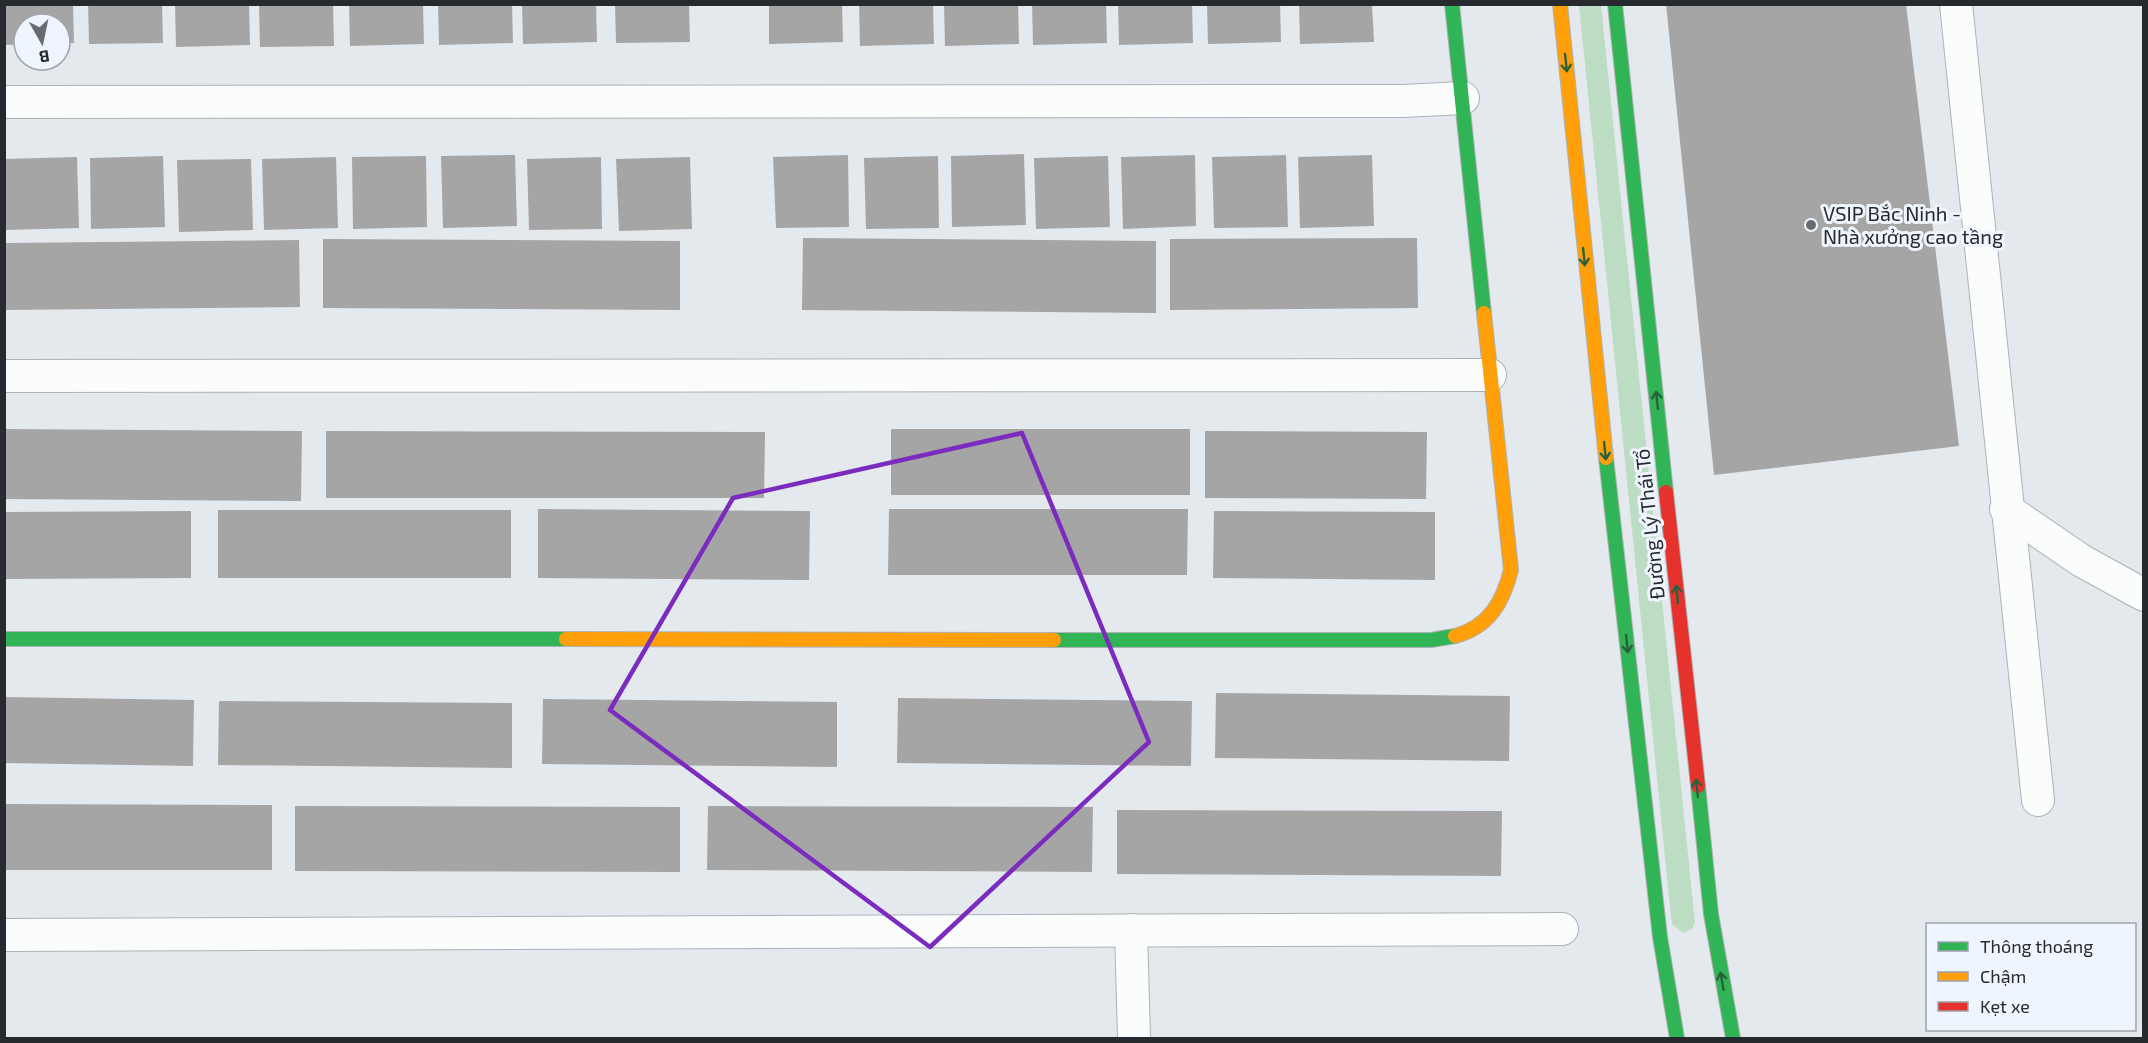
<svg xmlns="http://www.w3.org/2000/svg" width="2148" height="1043" font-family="'Exo 2',sans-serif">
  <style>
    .green { fill: #bcddc4 }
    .building { fill: #a5a5a6 }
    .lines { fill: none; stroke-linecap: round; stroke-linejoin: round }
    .street-casing { stroke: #aeb2b6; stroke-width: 34 }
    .fast-casing { stroke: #aeb2b6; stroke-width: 16 }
    .slow-casing { stroke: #aeb2b6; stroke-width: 16 }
    .jam-casing { stroke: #aeb2b6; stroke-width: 16 }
    .street { stroke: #fbfcfc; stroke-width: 32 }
    .fast { stroke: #30b455; stroke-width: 14 }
    .slow { stroke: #ff9f0a; stroke-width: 14 }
    .jam { stroke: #e5322d; stroke-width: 14 }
    .oneway { stroke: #2a613d }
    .marked { fill: none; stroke: #7b2cbf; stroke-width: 4.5; stroke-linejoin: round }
    .poi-dot { fill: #686c71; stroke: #eff5fe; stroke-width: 2 }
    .labels { text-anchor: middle; stroke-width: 6; stroke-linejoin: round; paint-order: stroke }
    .poi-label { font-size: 20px; fill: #26292d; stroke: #eff5fe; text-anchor: start }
    .street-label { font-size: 20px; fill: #26292d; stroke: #eff5fe }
  </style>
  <rect width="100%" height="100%" fill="#e4e9ee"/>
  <polygon class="green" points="1579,5 1601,5 1695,923 1692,929 1683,933 1672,924 1671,917"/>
  <g class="building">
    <polygon points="4,4 73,4 74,43 60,43 60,24 24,24 24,44 4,45"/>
    <polygon points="88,4 162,4 163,43 89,44"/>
    <polygon points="175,4 249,4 250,45 176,47"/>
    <polygon points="259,4 333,4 334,46 260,47"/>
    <polygon points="349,4 423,4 424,44 350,46"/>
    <polygon points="438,4 512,4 513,43 439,45"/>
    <polygon points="522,4 596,4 597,42 523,44"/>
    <polygon points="615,4 689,4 690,42 616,43"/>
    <polygon points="769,4 842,4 843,42 769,44"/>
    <polygon points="859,4 933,4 934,44 860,46"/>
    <polygon points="944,4 1018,4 1019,44 945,46"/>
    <polygon points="1032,4 1106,4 1107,43 1033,45"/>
    <polygon points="1118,4 1192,4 1193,43 1119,45"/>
    <polygon points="1207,4 1280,4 1281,42 1208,44"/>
    <polygon points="1299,4 1372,4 1374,42 1300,44"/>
    <polygon points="1666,4 1906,4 1959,446 1714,475"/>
    <polygon points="1024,154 1026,225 952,227 951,156"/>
    <polygon points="515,155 517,226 443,228 441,156"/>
    <polygon points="848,155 849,227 776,228 773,157"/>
    <polygon points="1195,155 1196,226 1123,229 1121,157"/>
    <polygon points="1286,155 1288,227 1214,228 1212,157"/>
    <polygon points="1372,155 1374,226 1300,228 1298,157"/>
    <polygon points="163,156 165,227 91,229 90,158"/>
    <polygon points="426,156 427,227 353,229 352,157"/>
    <polygon points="938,156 939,228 866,229 864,158"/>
    <polygon points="1108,156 1110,227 1036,229 1034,158"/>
    <polygon points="77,157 79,228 5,230 4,159"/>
    <polygon points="336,157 338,228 264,230 262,159"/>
    <polygon points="601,157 602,229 529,230 527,159"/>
    <polygon points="690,157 692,229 619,231 616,159"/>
    <polygon points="251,159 253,230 179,232 177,160"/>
    <polygon points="803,238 1156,241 1156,313 802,310"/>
    <polygon points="1417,238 1418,308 1170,310 1170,239"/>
    <polygon points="323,239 680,241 680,310 323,308"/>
    <polygon points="299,240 300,307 4,310 4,243"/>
    <polygon points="4,429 302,431 301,501 4,499"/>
    <rect x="891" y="429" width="299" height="66"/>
    <polygon points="326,431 765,432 764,498 326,498"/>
    <polygon points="1205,431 1427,432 1426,499 1205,498"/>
    <polygon points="538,509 810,511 809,580 538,578"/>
    <polygon points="889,509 1188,509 1187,575 888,575"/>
    <rect x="218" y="510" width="293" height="68"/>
    <polygon points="191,511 191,578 4,579 4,512"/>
    <polygon points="1214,511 1435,512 1435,580 1213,578"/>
    <polygon points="1216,693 1510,696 1509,761 1215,758"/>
    <polygon points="4,697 194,700 193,766 4,763"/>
    <polygon points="898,698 1192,701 1191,766 897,763"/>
    <polygon points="543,699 837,702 837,767 542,764"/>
    <polygon points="219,701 512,703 512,768 218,765"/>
    <polygon points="4,804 272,805 272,870 4,870"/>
    <polygon points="295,806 680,807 680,872 295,871"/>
    <polygon points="708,806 1093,807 1092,872 707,870"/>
    <polygon points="1117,810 1502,811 1501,876 1117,874"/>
  </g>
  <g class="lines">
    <defs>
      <g id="street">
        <polyline points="1956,4 2038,800"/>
        <polyline points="4,102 1403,101 1463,98"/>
        <polyline points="4,376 1490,375"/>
        <polyline points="2006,509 2082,561 2144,595"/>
        <polyline points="1131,930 1134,1038"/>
        <polyline points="4,935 1562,929"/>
      </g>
      <g id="fast">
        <polyline points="1452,4 1484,313"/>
        <polyline points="1615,4 1666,492"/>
        <polyline points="1606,458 1660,937 1677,1038"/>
        <polyline points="4,639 566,639"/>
        <polyline points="1054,640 1431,640 1455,636"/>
        <polyline points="1698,786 1711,914 1733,1038"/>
      </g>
      <g id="slow">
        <polyline points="1560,4 1606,458"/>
        <path d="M1455,636C1489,627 1503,602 1511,570L1484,313"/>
        <polyline points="566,639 1054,640"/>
      </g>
      <polyline id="jam" points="1666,492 1698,786"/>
    </defs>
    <use href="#street" class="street-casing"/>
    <use href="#fast" class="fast-casing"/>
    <use href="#slow" class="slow-casing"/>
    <use href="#jam" class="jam-casing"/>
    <use href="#street" class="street"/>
    <use href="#fast" class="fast"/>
    <use href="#slow" class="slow"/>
    <use href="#jam" class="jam"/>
  </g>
  <defs><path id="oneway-shaft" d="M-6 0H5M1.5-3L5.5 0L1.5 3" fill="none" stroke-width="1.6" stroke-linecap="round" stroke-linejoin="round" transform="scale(1.5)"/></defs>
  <g class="oneway">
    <use href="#oneway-shaft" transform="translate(1566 63) rotate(84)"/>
    <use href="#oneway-shaft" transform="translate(1584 257) rotate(84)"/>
    <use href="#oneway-shaft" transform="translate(1657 400) rotate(-96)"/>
    <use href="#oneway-shaft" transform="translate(1605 451) rotate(84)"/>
    <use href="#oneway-shaft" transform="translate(1677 594) rotate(-96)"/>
    <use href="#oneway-shaft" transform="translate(1627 644) rotate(84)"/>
    <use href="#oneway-shaft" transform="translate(1697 788) rotate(-96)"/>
    <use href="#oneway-shaft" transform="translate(1722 981) rotate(-100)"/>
  </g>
  <path class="marked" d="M1022,433L1149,742L930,947L610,710L733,498Z"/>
  <circle class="poi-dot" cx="1811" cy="225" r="6"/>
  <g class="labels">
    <g class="poi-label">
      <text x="1823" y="221">VSIP Bắc Ninh -<tspan x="1823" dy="23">Nhà xưởng cao tầng</tspan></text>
    </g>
    <g class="street-label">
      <text transform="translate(1650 524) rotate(-96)" y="7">Đường Lý Thái Tổ</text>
    </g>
  </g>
  <rect width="2148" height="1043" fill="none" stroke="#26292d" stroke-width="12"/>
  <rect x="1926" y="923" width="210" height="108" fill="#eff5fe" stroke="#9fa3aa" stroke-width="1.5"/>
  <rect x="1938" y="942" width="30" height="9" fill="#30b455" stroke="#9fa3aa" stroke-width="1.5"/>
  <text x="1980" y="953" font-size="18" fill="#26292d">Thông thoáng</text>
  <rect x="1938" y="972" width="30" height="9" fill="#ff9f0a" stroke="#9fa3aa" stroke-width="1.5"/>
  <text x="1980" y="983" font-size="18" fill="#26292d">Chậm</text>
  <rect x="1938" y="1002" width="30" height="9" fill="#e5322d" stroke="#9fa3aa" stroke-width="1.5"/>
  <text x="1980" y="1013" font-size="18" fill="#26292d">Kẹt xe</text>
  <g transform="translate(42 42) rotate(171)"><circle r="28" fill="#eff5fe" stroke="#9fa3aa" stroke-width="1.5"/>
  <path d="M0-4.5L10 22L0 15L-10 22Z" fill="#686c71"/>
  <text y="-9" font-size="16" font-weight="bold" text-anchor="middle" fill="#26292d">B</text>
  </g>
</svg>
